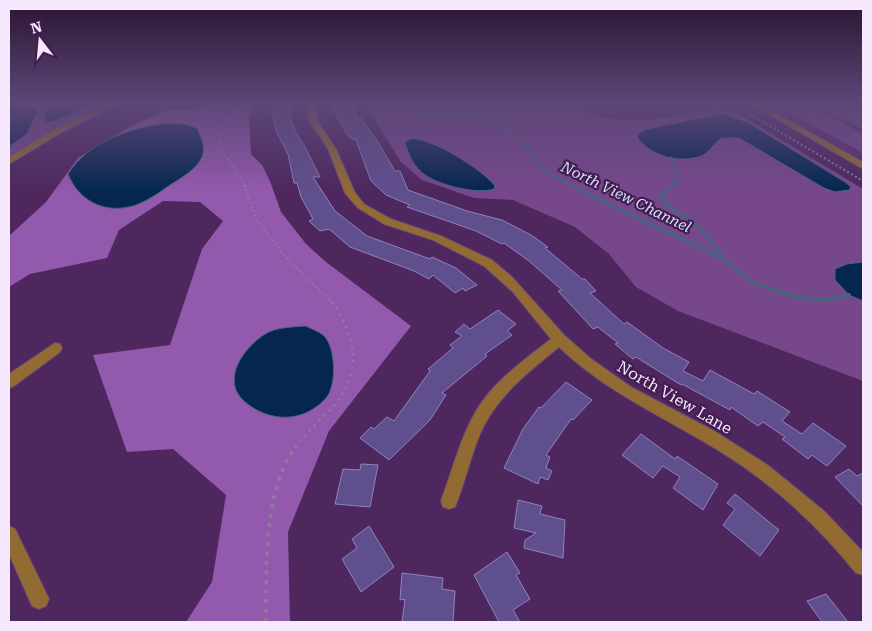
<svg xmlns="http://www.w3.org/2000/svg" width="872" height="631" font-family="'Roboto Serif',serif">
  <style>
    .built { fill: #5a2f6c }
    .green { fill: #77478c }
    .forest { fill: #9359ac }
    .water { fill: #05274f; stroke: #4e6183 }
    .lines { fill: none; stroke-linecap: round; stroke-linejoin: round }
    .stream-far1 { stroke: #4e6183; stroke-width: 3 }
    .stream { stroke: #4e6183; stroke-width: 4 }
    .building { fill: #604f8d; stroke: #9181c3 }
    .minor-casing { stroke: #684677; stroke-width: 2 }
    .path-far2 { stroke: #93779f; stroke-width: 2; stroke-dasharray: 2 2.5; stroke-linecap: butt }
    .path-far1 { stroke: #93779f; stroke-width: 2.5; stroke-dasharray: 2.5 4.5; stroke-linecap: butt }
    .path { stroke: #93779f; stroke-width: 4; stroke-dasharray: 4 5.5; stroke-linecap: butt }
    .minor { fill: #926b32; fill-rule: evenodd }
    .labels { text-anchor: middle; stroke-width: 4.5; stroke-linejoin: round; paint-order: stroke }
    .far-water-label { font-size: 15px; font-style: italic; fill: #d2e3f7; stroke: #431d52 }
    .street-label { font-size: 16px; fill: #f7e9fd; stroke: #431d52 }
  </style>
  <rect width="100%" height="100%" fill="#4d275d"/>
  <polygon class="built" points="761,103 863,103 863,161"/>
  <g class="green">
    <polygon points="9,103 30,104 115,103 22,151 9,161"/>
    <path d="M366,103H580L584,111C613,124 651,121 682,115C704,111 721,106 742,116L863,189V381L678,311L636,287L609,254L575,227L513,200L474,198L422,180L401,162L370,112Z"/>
    <polygon points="772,103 805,103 863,134 863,153"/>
    <polygon points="813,103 863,103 863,129"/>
  </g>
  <polygon class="forest" points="203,103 255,103 249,116 251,154 262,165 270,181 281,212 306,244 326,262 411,326 329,431 288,532 290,622 186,622 212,582 226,495 173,449 127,452 93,355 170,345 202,249 223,221 200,202 163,201 119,230 107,258 30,274 9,287 9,236 46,202 78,158 128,128 165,110 191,110"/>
  <g class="water">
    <polygon points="9,103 33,107 38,111 27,134 9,147"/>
    <polygon points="63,103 97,103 52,122 45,122 45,114 53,106"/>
    <path d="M725,114L749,123L845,182L851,187L849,190L835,192L824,188L739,138H722C714,142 710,153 701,156C679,164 650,156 637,137L640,132L647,129L713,115Z"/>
    <path d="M167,123L184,124L197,128C201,137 206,146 202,157C197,169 181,178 170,185C160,192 146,202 133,206C104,214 79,201 68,174C89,141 130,128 167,123Z"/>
    <path d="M410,139C428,135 485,171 495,186L494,189C478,195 439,185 425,175C415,168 408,155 405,142Z"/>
    <polygon points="863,262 863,301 849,295 835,280 835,269 847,264"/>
    <path d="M306,326C311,329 318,331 323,335C336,346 337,386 326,398C304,423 270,423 245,402C220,381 243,348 265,334C276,327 293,327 306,326Z"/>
  </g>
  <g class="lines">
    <g class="stream-far1">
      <polyline points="402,103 404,106 413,108 424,116 461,113 504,128 521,141 545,171 582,191"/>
      <polyline points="36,108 51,103"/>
      <polyline points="666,191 675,184 677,172 671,158"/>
    </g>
    <g class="stream">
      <polyline points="579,190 724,259 751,281 773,290 799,298 826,300 849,295"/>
      <path d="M668,190L660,196C668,210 683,213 694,223C705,232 714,245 722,257"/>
    </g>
  </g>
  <g class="building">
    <polygon points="330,103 354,103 356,118 361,118 376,139 392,166 395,171 400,171 408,190 467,211 502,220 531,235 548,247 545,248 582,279 585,279 596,291 590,293 624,324 627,322 663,348 689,362 683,371 703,381 710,370 754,394 757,391 790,412 782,421 802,434 813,423 846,446 827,466 812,455 808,459 782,439 785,437 763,422 758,426 731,407 730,410 682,384 681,385 636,357 633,359 615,344 618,343 598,327 593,329 558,291 562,290 529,261 504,243 502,244 476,231 407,207 410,205 386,195 371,181 356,140 350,138 345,131"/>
    <polygon points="290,105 289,113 296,133 304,145 320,177 313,177 335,211 367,236 430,259 432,257 456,268 477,285 465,291 463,288 455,293 433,275 429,279 414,271 350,247 329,229 320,231 309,221 313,219 301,197 297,183 294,183 288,154 277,133 272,114 273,106"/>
    <polygon points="498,310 516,324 507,331 512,335 485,354 487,356 442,393 446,395 430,420 389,460 360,438 371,427 374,429 387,417 394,421 430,371 428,369 453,348 450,345 462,336 455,332 464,324 470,329"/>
    <polygon points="566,382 592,400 573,420 571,419 546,455 550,457 546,468 552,471 548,480 540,477 538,484 504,468 523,429 539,407 541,408"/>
    <polygon points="641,434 675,459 677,456 718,484 703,510 673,488 680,477 663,466 653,478 622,455"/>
    <polygon points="361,464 378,465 370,507 335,504 343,469 360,470"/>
    <polygon points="849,469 857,476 863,473 863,506 835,477"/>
    <polygon points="735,494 779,530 760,556 723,525 735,509 727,503"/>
    <polygon points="518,500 542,506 540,514 565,520 563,558 524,548 525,540 536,533 514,528"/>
    <polygon points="369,526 394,567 361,592 342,559 357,548 352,539"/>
    <polygon points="507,552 520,573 516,575 530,599 513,610 520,622 499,622 474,575"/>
    <polygon points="402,573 443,578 442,589 455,591 453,622 402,622 405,599 400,600"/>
    <polygon points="826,594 848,622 822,622 807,601"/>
  </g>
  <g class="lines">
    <defs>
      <g id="minor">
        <polygon points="109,103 119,103 64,131 9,164 9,157 58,127"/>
        <path d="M306,103H314L318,122L336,149L355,193L364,204L391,219L441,236L492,260L512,277L564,335L590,358L631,387L716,432L769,466L824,511L863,552V575L856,573C818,526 773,484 721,452C666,418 607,393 559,347C528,372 496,397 480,434C470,458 465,483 455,507L449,509L443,507L441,501C452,471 460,439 476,411C494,381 524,360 551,339L513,292L484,266L433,240L384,224L358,208L345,193L328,149L310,122Z"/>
        <polygon points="749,103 758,103 863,162 863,169"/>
        <polygon points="55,343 60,344 62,348 60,352 14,386 9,388 9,374"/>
        <polygon points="9,526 15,529 49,599 46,606 39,609 32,606 9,554"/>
      </g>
    </defs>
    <use href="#minor" class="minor-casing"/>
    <g class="path-far2">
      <polyline points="245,103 223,123 220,148 243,181 257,221 289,261 333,303"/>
      <polyline points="731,103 863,181"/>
    </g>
    <path class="path-far1" d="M295,447C305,433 318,423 330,410C363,374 358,340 332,302"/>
    <path class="path" d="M266,622C267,568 262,492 296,446"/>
    <use href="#minor" class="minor"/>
  </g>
  <linearGradient id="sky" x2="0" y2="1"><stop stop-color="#2a1533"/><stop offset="0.54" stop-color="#5c4778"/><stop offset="1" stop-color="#5c4778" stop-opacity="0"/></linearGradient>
  <rect width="872" height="191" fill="url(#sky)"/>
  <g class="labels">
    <g class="far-water-label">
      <text transform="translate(626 197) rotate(26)" y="5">North View Channel</text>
    </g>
    <g class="street-label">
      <text transform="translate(675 397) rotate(30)" y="6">North View Lane</text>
    </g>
  </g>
  <rect width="872" height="631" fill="none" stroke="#f7e9fd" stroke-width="20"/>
  <g transform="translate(40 40) rotate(344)" stroke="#431d52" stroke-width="4" paint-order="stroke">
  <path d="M0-4L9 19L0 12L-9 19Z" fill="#f7e9fd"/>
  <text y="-8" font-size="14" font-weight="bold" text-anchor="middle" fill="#f7e9fd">N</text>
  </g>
</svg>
